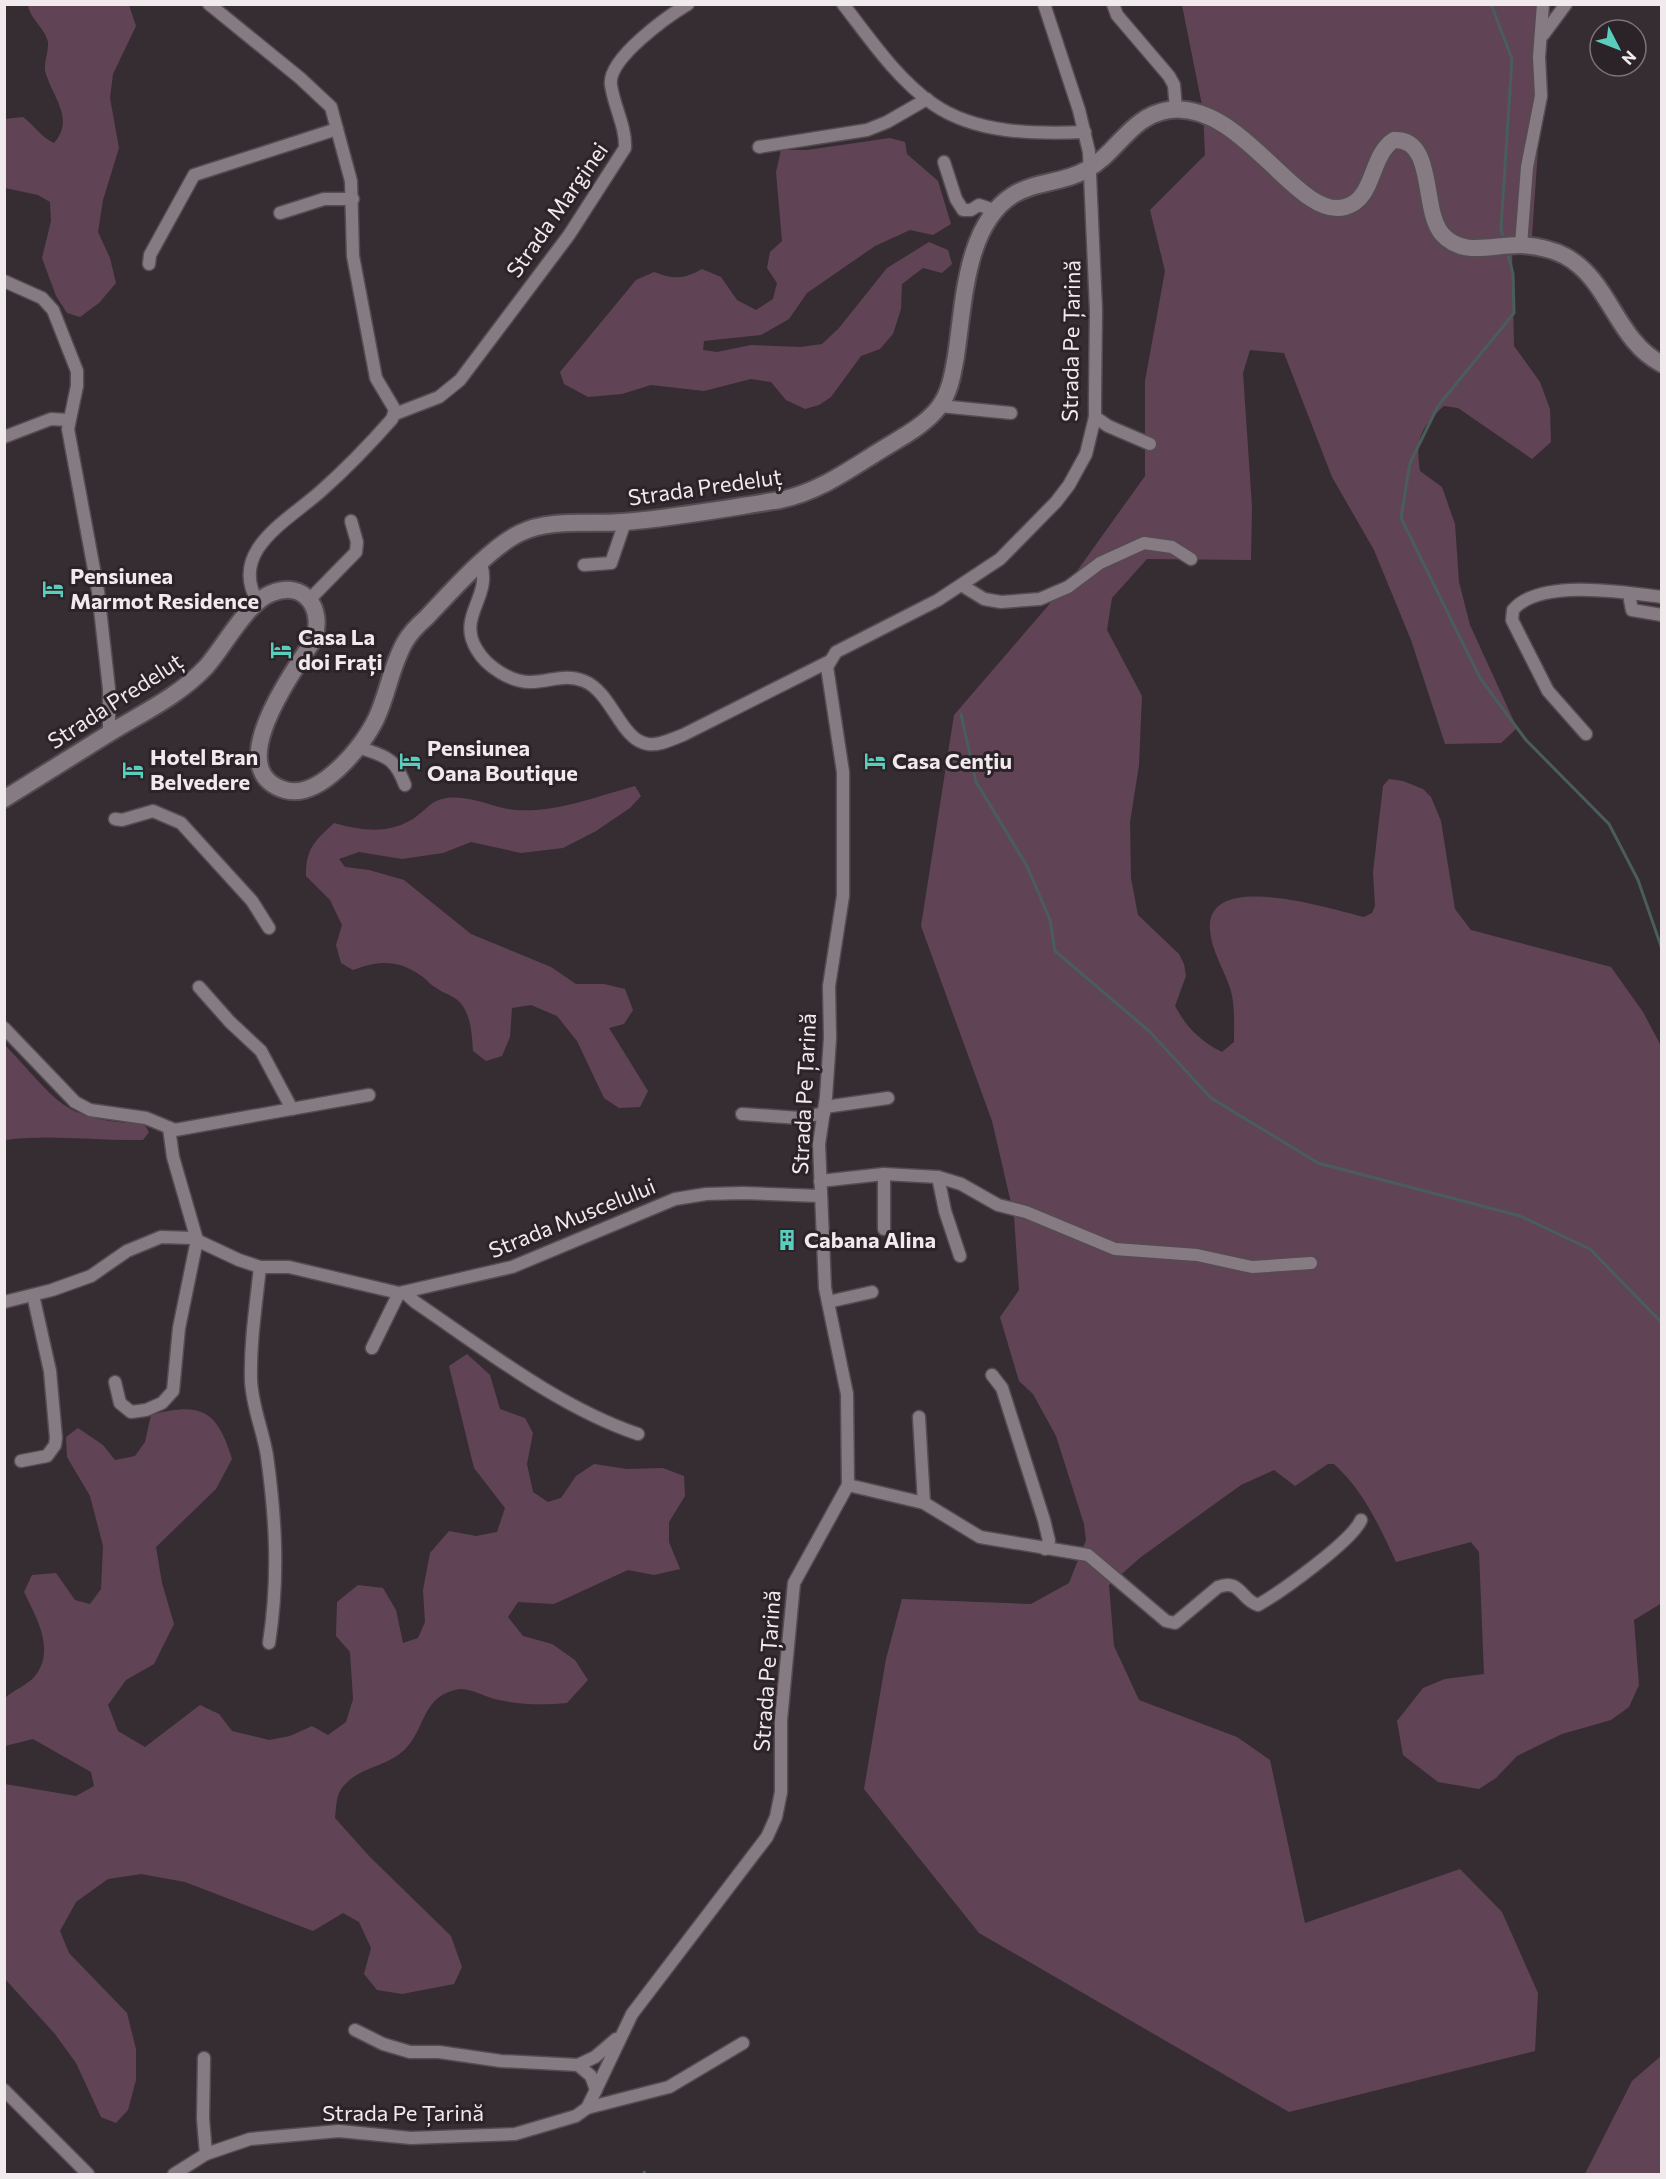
<svg xmlns="http://www.w3.org/2000/svg" width="1666" height="2179" font-family="Commissioner,sans-serif">
  <style>
    .green { fill: #614356 }
    .lines { fill: none; stroke-linecap: round; stroke-linejoin: round }
    .stream { stroke: #495d5a; stroke-width: 3 }
    .street-casing { stroke: #544c51; stroke-width: 15 }
    .secondary-casing { stroke: #544c51; stroke-width: 20 }
    .street { stroke: #867b82; stroke-width: 12 }
    .secondary { stroke: #867b82; stroke-width: 16 }
    .labels { text-anchor: middle; stroke-width: 6; stroke-linejoin: round; paint-order: stroke }
    .street-label { font-size: 22px; fill: #f0eaed; stroke: #2c2329 }
    .poi-label { font-size: 22px; font-weight: bold; fill: #f0eaed; stroke: #2c2329; text-anchor: start }
  </style>
  <rect width="100%" height="100%" fill="#362d33"/>
  <g class="green">
    <path d="M90,5H129L136,26L113,74L110,98L119,148L103,200L98,232L110,258L116,283L99,303L80,317L67,313L56,296L42,258L51,221L50,202L38,195L5,188L4,119L23,117C34,125 42,138 54,143C76,118 51,96 45,70C44,61 49,51 48,42C45,28 30,19 28,5Z"/>
    <path d="M1182,5H1548L1531,250L1512,249L1514,346L1540,382L1550,409L1551,442L1532,459L1458,408L1444,406C1420,428 1415,440 1420,471L1442,487L1455,524L1459,582L1470,625L1517,728L1501,743L1445,744L1411,640L1374,550L1332,477L1284,353L1250,350L1243,373L1252,507L1251,560L1147,559L1112,598L1107,630L1142,696L1139,765L1130,822L1131,878L1138,915L1179,954L1184,964L1186,976L1175,1006C1187,1028 1200,1041 1222,1052L1234,1042C1234,1025 1235,1007 1231,991C1225,971 1211,950 1210,930C1205,868 1334,910 1364,917L1372,913L1375,906L1373,872L1383,786L1389,779L1403,781L1423,789L1431,797L1441,821L1455,909L1471,930L1611,967L1643,1012L1661,1046L1662,1603L1634,1620L1639,1685L1629,1707L1611,1720L1562,1734L1517,1756L1496,1778L1479,1789L1438,1782L1403,1755L1397,1721L1423,1688L1445,1679L1484,1674L1479,1552L1471,1542L1396,1562C1380,1527 1363,1490 1334,1464H1328L1295,1486L1274,1470L1241,1485L1141,1557L1109,1585L1114,1646L1139,1700L1237,1737L1270,1760L1305,1923L1460,1869L1502,1912L1538,1993L1535,2051L1289,2112L979,1933L864,1789L886,1659L902,1599L1031,1604L1069,1583L1086,1540L1084,1524L1056,1436L1033,1394L1019,1381L1000,1317L1019,1290L1014,1216L992,1121L921,926L954,715L1072,578L1145,476V381L1165,271L1150,210L1205,155L1203,110Z"/>
    <path d="M890,138L905,142L907,154L938,181L951,224L933,235L910,230L875,246L807,293L789,319L761,335L704,341L703,350L717,352L751,345L800,347L822,344L839,328L887,268L929,242L948,250L952,264L942,273L923,268L902,284L901,309L893,334L880,349L861,356L831,397L819,405L805,409L786,400L771,382L751,379L704,391L651,385L622,394L588,397L564,384L560,372L636,280L654,272C674,280 684,279 702,269L721,277L737,300L756,310L773,299L777,283L767,268L770,252L782,241L776,172L781,150H807Z"/>
    <path d="M635,786L641,796L630,808L596,831L563,848L521,853L471,842L443,853L402,859L359,852L339,859L345,867L369,870L404,880L471,934L551,967L576,984H604L625,989L633,1010L624,1024L609,1028L648,1091L640,1107L619,1108L604,1098L577,1041L557,1016L531,1005L512,1008L510,1037L502,1056L486,1061L473,1051C472,1034 471,1010 456,999C449,994 441,992 435,987C429,984 426,978 420,975C397,959 378,961 353,970L341,963L336,945L342,925L330,900L306,876C306,848 314,842 334,823C362,831 392,835 417,816C429,807 432,800 447,798C472,795 492,808 515,810C556,813 595,797 635,786Z"/>
    <path d="M4,1044C59,1101 59,1120 144,1124L149,1132L143,1140C97,1141 51,1134 5,1140Z"/>
    <path d="M467,1354L490,1375L500,1409L525,1418L533,1433L527,1464L533,1492L548,1502L561,1498L576,1476L594,1464L627,1469L663,1468L684,1476L685,1496L669,1522V1542L680,1569L654,1575L628,1570L554,1604L518,1602L508,1617L523,1636L552,1644L575,1660L588,1680L567,1703C543,1705 523,1705 499,1700C487,1698 471,1688 460,1689C423,1694 425,1728 407,1747C388,1769 356,1765 340,1791C336,1798 336,1810 335,1818L369,1856L451,1936L462,1967L454,1984L402,1994L377,1990L364,1974L371,1948L359,1922L343,1913L313,1931L185,1882L141,1874L108,1879L76,1902L60,1931L69,1953L127,2013L136,2049V2080L128,2110L116,2123L101,2117L76,2063L55,2034L5,1979V1784L76,1796L94,1786L91,1772L33,1739L5,1746V1698C13,1690 28,1685 35,1676C56,1650 36,1617 24,1592L32,1575L56,1573L75,1600L90,1604L101,1589L103,1546L90,1496L67,1457L66,1437L78,1428L103,1445L115,1460L135,1456L145,1442L151,1415C200,1402 217,1409 232,1459L216,1489L156,1547L162,1583L174,1624L154,1664L126,1680L108,1705L118,1731L145,1747L200,1705L219,1714L232,1731L269,1740L290,1736L312,1726L328,1735L346,1722L353,1699L350,1652L336,1636L337,1602L358,1585L383,1588L396,1610L403,1643L418,1638L425,1622L423,1590L430,1553L449,1531L476,1536L497,1532L505,1508L474,1468L449,1366Z"/>
    <polygon points="1661,2056 1661,2174 1585,2174 1632,2081"/>
  </g>
  <g class="lines">
    <g class="stream">
      <polyline points="1491,4 1512,59 1501,228 1504,241"/>
      <polyline points="1507,250 1513,274 1514,313 1438,406 1410,463 1401,518 1480,678 1526,740 1609,824 1638,880 1662,949"/>
      <polyline points="961,714 976,782 1027,866 1050,920 1055,951 1149,1031 1211,1098 1318,1163 1520,1216 1590,1249 1662,1323"/>
      <polyline points="644,2172 645,2174"/>
    </g>
    <defs>
      <g id="street">
        <path d="M209,4L300,78L331,107L351,181L353,256L376,378L395,410L392,419C370,444 346,469 321,491C289,520 227,551 258,602"/>
        <path d="M843,4C870,39 897,79 933,104C976,134 1035,134 1085,132"/>
        <polyline points="1113,4 1117,15 1169,76 1174,85 1176,110"/>
        <polyline points="1543,35 1566,4"/>
        <polyline points="759,147 867,130 887,122 927,99"/>
        <polyline points="944,162 956,199 963,210 971,210 979,205 994,210"/>
        <polyline points="280,213 324,199 353,199"/>
        <polyline points="1521,245 1527,167 1541,96 1539,57 1543,4"/>
        <polyline points="149,264 150,255 194,175 337,129"/>
        <polyline points="4,281 42,298 53,310 77,371 77,386 68,429 98,591 109,689 109,733"/>
        <polyline points="940,406 1011,413"/>
        <path d="M395,414L439,397L460,380L569,235L625,148C626,126 614,107 611,85C607,59 668,16 688,4"/>
        <polyline points="1095,417 1108,426 1150,444"/>
        <polyline points="4,437 51,419 68,420"/>
        <path d="M481,564C492,598 456,616 477,650C487,667 511,682 530,682C550,682 565,673 584,681C612,692 621,741 648,744C659,746 672,739 683,735L828,662"/>
        <polyline points="584,565 611,563 625,522"/>
        <polyline points="963,586 984,599 1001,602 1040,599 1068,587 1100,563 1144,543 1172,547 1191,559"/>
        <polyline points="1632,594 1630,600 1632,610 1662,615"/>
        <polyline points="309,600 356,552 357,542 351,521"/>
        <path d="M1586,734L1548,691L1512,620L1513,610C1539,578 1625,592 1662,597"/>
        <path d="M358,747C386,757 394,756 405,785"/>
        <polyline points="115,819 122,820 153,811 181,823 252,901 269,928"/>
        <polyline points="199,987 230,1022 261,1051 292,1109"/>
        <polyline points="4,1028 75,1102 90,1110 146,1118 175,1130 369,1095"/>
        <polyline points="825,1107 888,1098"/>
        <polyline points="742,1114 800,1118 824,1113"/>
        <polyline points="938,1177 945,1211 960,1256"/>
        <polyline points="820,1181 884,1174 938,1177 961,1184 998,1205 1026,1212 1115,1249 1197,1255 1252,1267 1311,1263"/>
        <polyline points="884,1229 884,1174"/>
        <path d="M260,1267C256,1305 250,1342 251,1380C252,1407 263,1430 267,1456C276,1521 279,1578 269,1643"/>
        <path d="M404,1292L415,1302C483,1348 560,1408 638,1434"/>
        <polyline points="4,1302 52,1290 91,1276 127,1251 161,1237 192,1238 239,1260 260,1267 289,1267 399,1293 512,1267 675,1199 706,1194 743,1193 820,1196"/>
        <polyline points="828,1302 872,1292"/>
        <polyline points="372,1348 399,1293"/>
        <polyline points="992,1375 1002,1388 1044,1520 1049,1541 1045,1549"/>
        <polyline points="115,1382 120,1403 131,1412 146,1410 162,1403 173,1391 179,1328 197,1240 173,1157 169,1128"/>
        <polyline points="919,1417 924,1503"/>
        <polyline points="21,1461 47,1456 55,1445 56,1438 50,1371 33,1295"/>
        <path d="M848,1485L924,1503L980,1537L1088,1555L1166,1621L1175,1623L1218,1587C1240,1578 1241,1600 1258,1605C1281,1592 1352,1541 1361,1520"/>
        <polyline points="355,2030 383,2044 410,2052 439,2052 501,2061 578,2065 595,2057 616,2039"/>
        <polyline points="204,2058 203,2119 206,2154"/>
        <polyline points="578,2065 591,2076 596,2090"/>
        <polyline points="4,2090 88,2174"/>
        <polyline points="587,2108 669,2087 743,2043"/>
        <polyline points="174,2174 206,2154 250,2139 339,2131 411,2138 515,2134 576,2116 587,2108 593,2096 632,2014 767,1837 776,1817 781,1792 781,1720 794,1583 848,1485 847,1394 825,1288 819,1144 826,1097 830,1038 829,986 843,896 843,772 827,667 836,652 938,600 1000,559 1056,502 1069,485 1086,454 1095,417 1095,398 1096,310 1089,152 1079,110 1044,4"/>
      </g>
      <path id="secondary" d="M4,799C39,777 74,755 108,734C142,713 179,696 206,667C224,647 247,602 272,593C305,580 324,609 314,639C296,669 219,770 285,790C320,800 363,746 376,719C388,694 391,666 405,642C410,633 418,625 426,618C449,594 490,547 520,533C551,518 589,525 623,522C675,518 728,508 780,500C815,493 843,474 873,455C894,441 923,428 939,407C950,393 953,373 956,356C964,304 965,225 1013,195C1035,181 1064,183 1086,170C1118,153 1130,116 1169,110C1243,100 1297,221 1345,207C1376,198 1369,156 1394,140C1436,138 1421,210 1442,234C1463,258 1494,244 1521,245C1535,246 1552,249 1565,256C1610,280 1616,341 1662,364"/>
    </defs>
    <use href="#street" class="street-casing"/>
    <use href="#secondary" class="secondary-casing"/>
    <use href="#street" class="street"/>
    <use href="#secondary" class="secondary"/>
  </g>
  <defs>
    <symbol id="hotel-bare" viewBox="-9 -9 18 18"><path d="M-6-4.5h1.5V1H6V5H4.5V3h-9V5H-6ZM-4 0a1.8 1.8 0 1 1 3.6 0ZM.5 0V-2.5h3Q6-2.5 6 0Z" fill="#5acebd" stroke="#2c2329" stroke-width="2.5" paint-order="stroke"/></symbol>
    <symbol id="building-bare" viewBox="-9 -9 18 18"><path d="M-4-6H4V6H1V3H-1V6H-4ZM-2.5-4.3h1.7v1.8h-1.7ZM.8-4.3h1.7v1.8H.8ZM-2.5-1h1.7V.8h-1.7ZM.8-1h1.7V.8H.8Z" fill="#5acebd" stroke="#2c2329" stroke-width="2.5" paint-order="stroke"/></symbol>
  </defs>
  <g fill-rule="evenodd">
    <use href="#hotel-bare" x="38" y="574" width="30" height="30"/>
    <use href="#hotel-bare" x="266" y="635" width="30" height="30"/>
    <use href="#hotel-bare" x="395" y="746" width="30" height="30"/>
    <use href="#hotel-bare" x="860" y="746" width="30" height="30"/>
    <use href="#hotel-bare" x="118" y="755" width="30" height="30"/>
    <use href="#building-bare" x="772" y="1225" width="30" height="30"/>
  </g>
  <g class="labels">
    <g class="street-label">
      <text transform="translate(557 210) rotate(-55)" y="8">Strada Marginei</text>
      <text transform="translate(1071 341) rotate(-89)" y="8">Strada Pe Țarină</text>
      <text transform="translate(705 487) rotate(-8)" y="8">Strada Predeluț</text>
      <text transform="translate(115 701) rotate(-33)" y="8">Strada Predeluț</text>
      <text transform="translate(804 1094) rotate(-87)" y="8">Strada Pe Țarină</text>
      <text transform="translate(572 1218) rotate(-22)" y="8">Strada Muscelului</text>
      <text transform="translate(767 1671) rotate(-86)" y="8">Strada Pe Țarină</text>
      <text x="403" y="2121">Strada Pe Țarină</text>
    </g>
    <g class="poi-label">
      <text x="70" y="584">Pensiunea<tspan x="70" dy="25">Marmot Residence</tspan></text>
      <text x="298" y="645">Casa La<tspan x="298" dy="25">doi Frați</tspan></text>
      <text x="427" y="756">Pensiunea<tspan x="427" dy="25">Oana Boutique</tspan></text>
      <text x="150" y="765">Hotel Bran<tspan x="150" dy="25">Belvedere</tspan></text>
      <text x="892" y="769">Casa Cențiu</text>
      <text x="804" y="1248">Cabana Alina</text>
    </g>
  </g>
  <rect width="1666" height="2179" fill="none" stroke="#f0eaed" stroke-width="12"/>
  <g transform="translate(1618 48) rotate(132)"><circle r="28" fill="#2c2329" stroke="#7a7377" stroke-width="1.5"/>
  <path d="M0-4.5L10 22L0 15L-10 22Z" fill="#5acebd"/>
  <text y="-9" font-size="16" font-weight="bold" text-anchor="middle" fill="#f0eaed">N</text>
  </g>
</svg>
